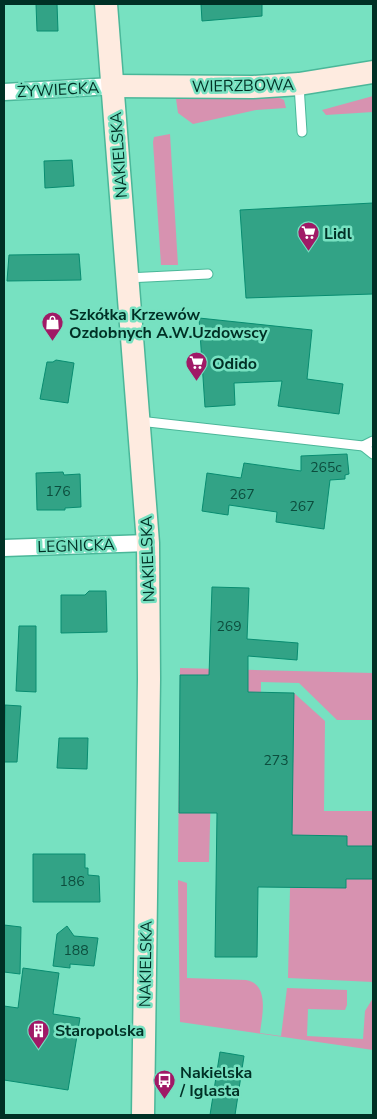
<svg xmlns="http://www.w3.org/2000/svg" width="377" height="1119" font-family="'Nunito Sans',sans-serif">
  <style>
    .green { fill: #d792b0 }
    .building { fill: #32a386; stroke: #088c70 }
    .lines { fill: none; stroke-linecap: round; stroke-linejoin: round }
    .lane-casing { stroke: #4ab799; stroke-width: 11 }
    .street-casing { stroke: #4ab799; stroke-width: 19 }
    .secondary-casing { stroke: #4ab799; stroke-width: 25 }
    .lane { stroke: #fff; stroke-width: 9 }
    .street { stroke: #fff; stroke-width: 16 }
    .secondary { stroke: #feebe0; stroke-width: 22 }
    .labels { text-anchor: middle; stroke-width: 5; stroke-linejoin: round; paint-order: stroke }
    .number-label { font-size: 14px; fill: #0c4d3d }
    .street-label { font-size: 16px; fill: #003025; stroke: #77e1c1 }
    .poi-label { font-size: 16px; font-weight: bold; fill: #003025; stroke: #77e1c1; text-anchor: start }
  </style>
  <rect width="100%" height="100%" fill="#77e1c1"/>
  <g class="green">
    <polygon points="275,96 284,100 286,108 256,110 193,124 178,113 176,99"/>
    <polygon points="373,96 373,112 326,115 322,110"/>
    <polygon points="170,134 178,265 161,265 153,142 154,137"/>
    <polygon points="180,668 373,673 373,720 337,720 299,683 261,682 259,827 219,810 211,788 209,862 178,862"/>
    <polygon points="294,693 325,721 324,811 373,811 373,846 347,846 346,836 292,835"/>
    <polygon points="346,879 373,879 373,982 288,978 290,888 346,888"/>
    <path d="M178,880L187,883V978L246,980C270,984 262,1016 260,1033L281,1036L287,988L347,990V1005L345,1010L308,1009L307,1036L363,1039L365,1011L373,998V1050L180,1022Z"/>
  </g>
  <g class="building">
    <polygon points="36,4 57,4 58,31 37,31"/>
    <polygon points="201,4 262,4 262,16 202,21"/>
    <polygon points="72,160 74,186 45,188 44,161"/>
    <polygon points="373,203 373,294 246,298 240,210"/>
    <polygon points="79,254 81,280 7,281 9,255"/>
    <polygon points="199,318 312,330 307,379 343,384 339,414 278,406 282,381 234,383 235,405 205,407"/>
    <polygon points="56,360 74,363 68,403 40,399 47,362 53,362"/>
    <polygon points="347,454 349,474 345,475 345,479 330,480 324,529 276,522 277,512 229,505 228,515 202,511 207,473 241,478 244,463 301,471 301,456"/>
    <polygon points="63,472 64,475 80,474 81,507 65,508 65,510 37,510 36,473"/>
    <polygon points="212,587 249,588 247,639 298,643 297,660 248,656 248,692 294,693 292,835 347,836 347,846 373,846 373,879 346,879 346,888 258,887 257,957 215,957 217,813 179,813 180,675 209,675"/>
    <polygon points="89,591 106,591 107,632 61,633 61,595 85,595"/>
    <polygon points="19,626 36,626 36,692 16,691"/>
    <polygon points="5,705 21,706 17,762 4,762"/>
    <polygon points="59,738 88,738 87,769 57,768"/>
    <polygon points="33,854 85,854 85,868 88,868 88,875 99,876 100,902 33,902"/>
    <polygon points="4,925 21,927 20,974 4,972"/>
    <polygon points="67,926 74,936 98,938 94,966 70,964 70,968 53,966 57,934"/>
    <polygon points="23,968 59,973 53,1014 80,1018 68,1090 4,1080 4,1006 18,1008"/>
    <polygon points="220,1052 244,1056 235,1115 210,1115"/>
  </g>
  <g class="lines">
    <defs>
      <g id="lane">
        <polyline points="299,85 302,132"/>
        <polyline points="127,278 208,274"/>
        <polyline points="139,421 363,446 373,441"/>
        <polyline points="363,446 373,454"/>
      </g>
      <g id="street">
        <polyline points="4,92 113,86"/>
        <polyline points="4,548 148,543"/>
      </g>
      <g id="secondary">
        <polyline points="106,4 148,543 149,679 143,1115"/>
        <polyline points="113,86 253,87 299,84 373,72"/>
      </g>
    </defs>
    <use href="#lane" class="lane-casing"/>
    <use href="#street" class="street-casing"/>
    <use href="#secondary" class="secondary-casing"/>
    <use href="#lane" class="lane"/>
    <use href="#street" class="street"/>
    <use href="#secondary" class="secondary"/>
  </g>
  <defs>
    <symbol id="supermarket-pin" viewBox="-11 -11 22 30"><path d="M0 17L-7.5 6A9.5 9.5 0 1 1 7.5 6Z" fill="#a01966" stroke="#77e1c1"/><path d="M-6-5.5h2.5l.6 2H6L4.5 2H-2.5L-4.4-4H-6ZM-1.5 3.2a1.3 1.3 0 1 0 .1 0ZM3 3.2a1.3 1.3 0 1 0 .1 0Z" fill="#fff"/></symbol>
    <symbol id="shop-pin" viewBox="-11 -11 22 30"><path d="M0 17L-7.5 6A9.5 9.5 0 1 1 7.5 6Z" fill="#a01966" stroke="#77e1c1"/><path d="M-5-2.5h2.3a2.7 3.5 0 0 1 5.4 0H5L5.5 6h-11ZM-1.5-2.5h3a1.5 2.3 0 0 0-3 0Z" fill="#fff"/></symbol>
    <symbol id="building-pin" viewBox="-11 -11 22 30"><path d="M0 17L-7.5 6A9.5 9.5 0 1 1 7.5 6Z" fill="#a01966" stroke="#77e1c1"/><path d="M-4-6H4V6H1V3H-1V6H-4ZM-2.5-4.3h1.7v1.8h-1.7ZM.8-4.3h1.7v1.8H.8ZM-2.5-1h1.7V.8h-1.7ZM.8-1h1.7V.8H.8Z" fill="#fff"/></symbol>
    <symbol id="bus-pin" viewBox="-11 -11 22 30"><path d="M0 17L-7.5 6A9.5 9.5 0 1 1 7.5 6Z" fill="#a01966" stroke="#77e1c1"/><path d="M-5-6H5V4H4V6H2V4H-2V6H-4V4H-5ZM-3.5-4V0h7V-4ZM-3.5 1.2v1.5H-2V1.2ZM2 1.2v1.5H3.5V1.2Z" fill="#fff"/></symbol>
  </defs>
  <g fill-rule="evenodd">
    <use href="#supermarket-pin" x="296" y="220" width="25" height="34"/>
    <use href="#shop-pin" x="40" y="310" width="25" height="34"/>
    <use href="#supermarket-pin" x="184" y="350" width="25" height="34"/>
    <use href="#building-pin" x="26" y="1018" width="25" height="34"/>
    <use href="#bus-pin" x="152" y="1068" width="25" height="34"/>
  </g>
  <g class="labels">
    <g class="number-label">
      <text x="326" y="472">265c</text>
      <text x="58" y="496">176</text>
      <text x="242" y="499">267</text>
      <text x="302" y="511">267</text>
      <text x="229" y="631">269</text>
      <text x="276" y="765">273</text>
      <text x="72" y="886">186</text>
      <text x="76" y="955">188</text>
    </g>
    <g class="street-label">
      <text transform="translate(243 85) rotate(-1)" y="6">WIERZBOWA</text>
      <text transform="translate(58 89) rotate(-3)" y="6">ŻYWIECKA</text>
      <text transform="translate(118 155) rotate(-94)" y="6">NAKIELSKA</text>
      <text transform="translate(76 545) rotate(-2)" y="6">LEGNICKA</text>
      <text transform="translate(147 559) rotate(-92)" y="6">NAKIELSKA</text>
      <text transform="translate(145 964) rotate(-89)" y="6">NAKIELSKA</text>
    </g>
    <g class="poi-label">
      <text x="324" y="239">Lidl</text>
      <text x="69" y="320">Szkółka Krzewów<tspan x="69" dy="18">Ozdobnych A.W.Uzdowscy</tspan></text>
      <text x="212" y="369">Odido</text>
      <text x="55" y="1036">Staropolska</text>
      <text x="180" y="1078">Nakielska<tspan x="180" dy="18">/ Iglasta</tspan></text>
    </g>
  </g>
  <rect width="377" height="1119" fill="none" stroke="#003025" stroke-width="10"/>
</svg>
